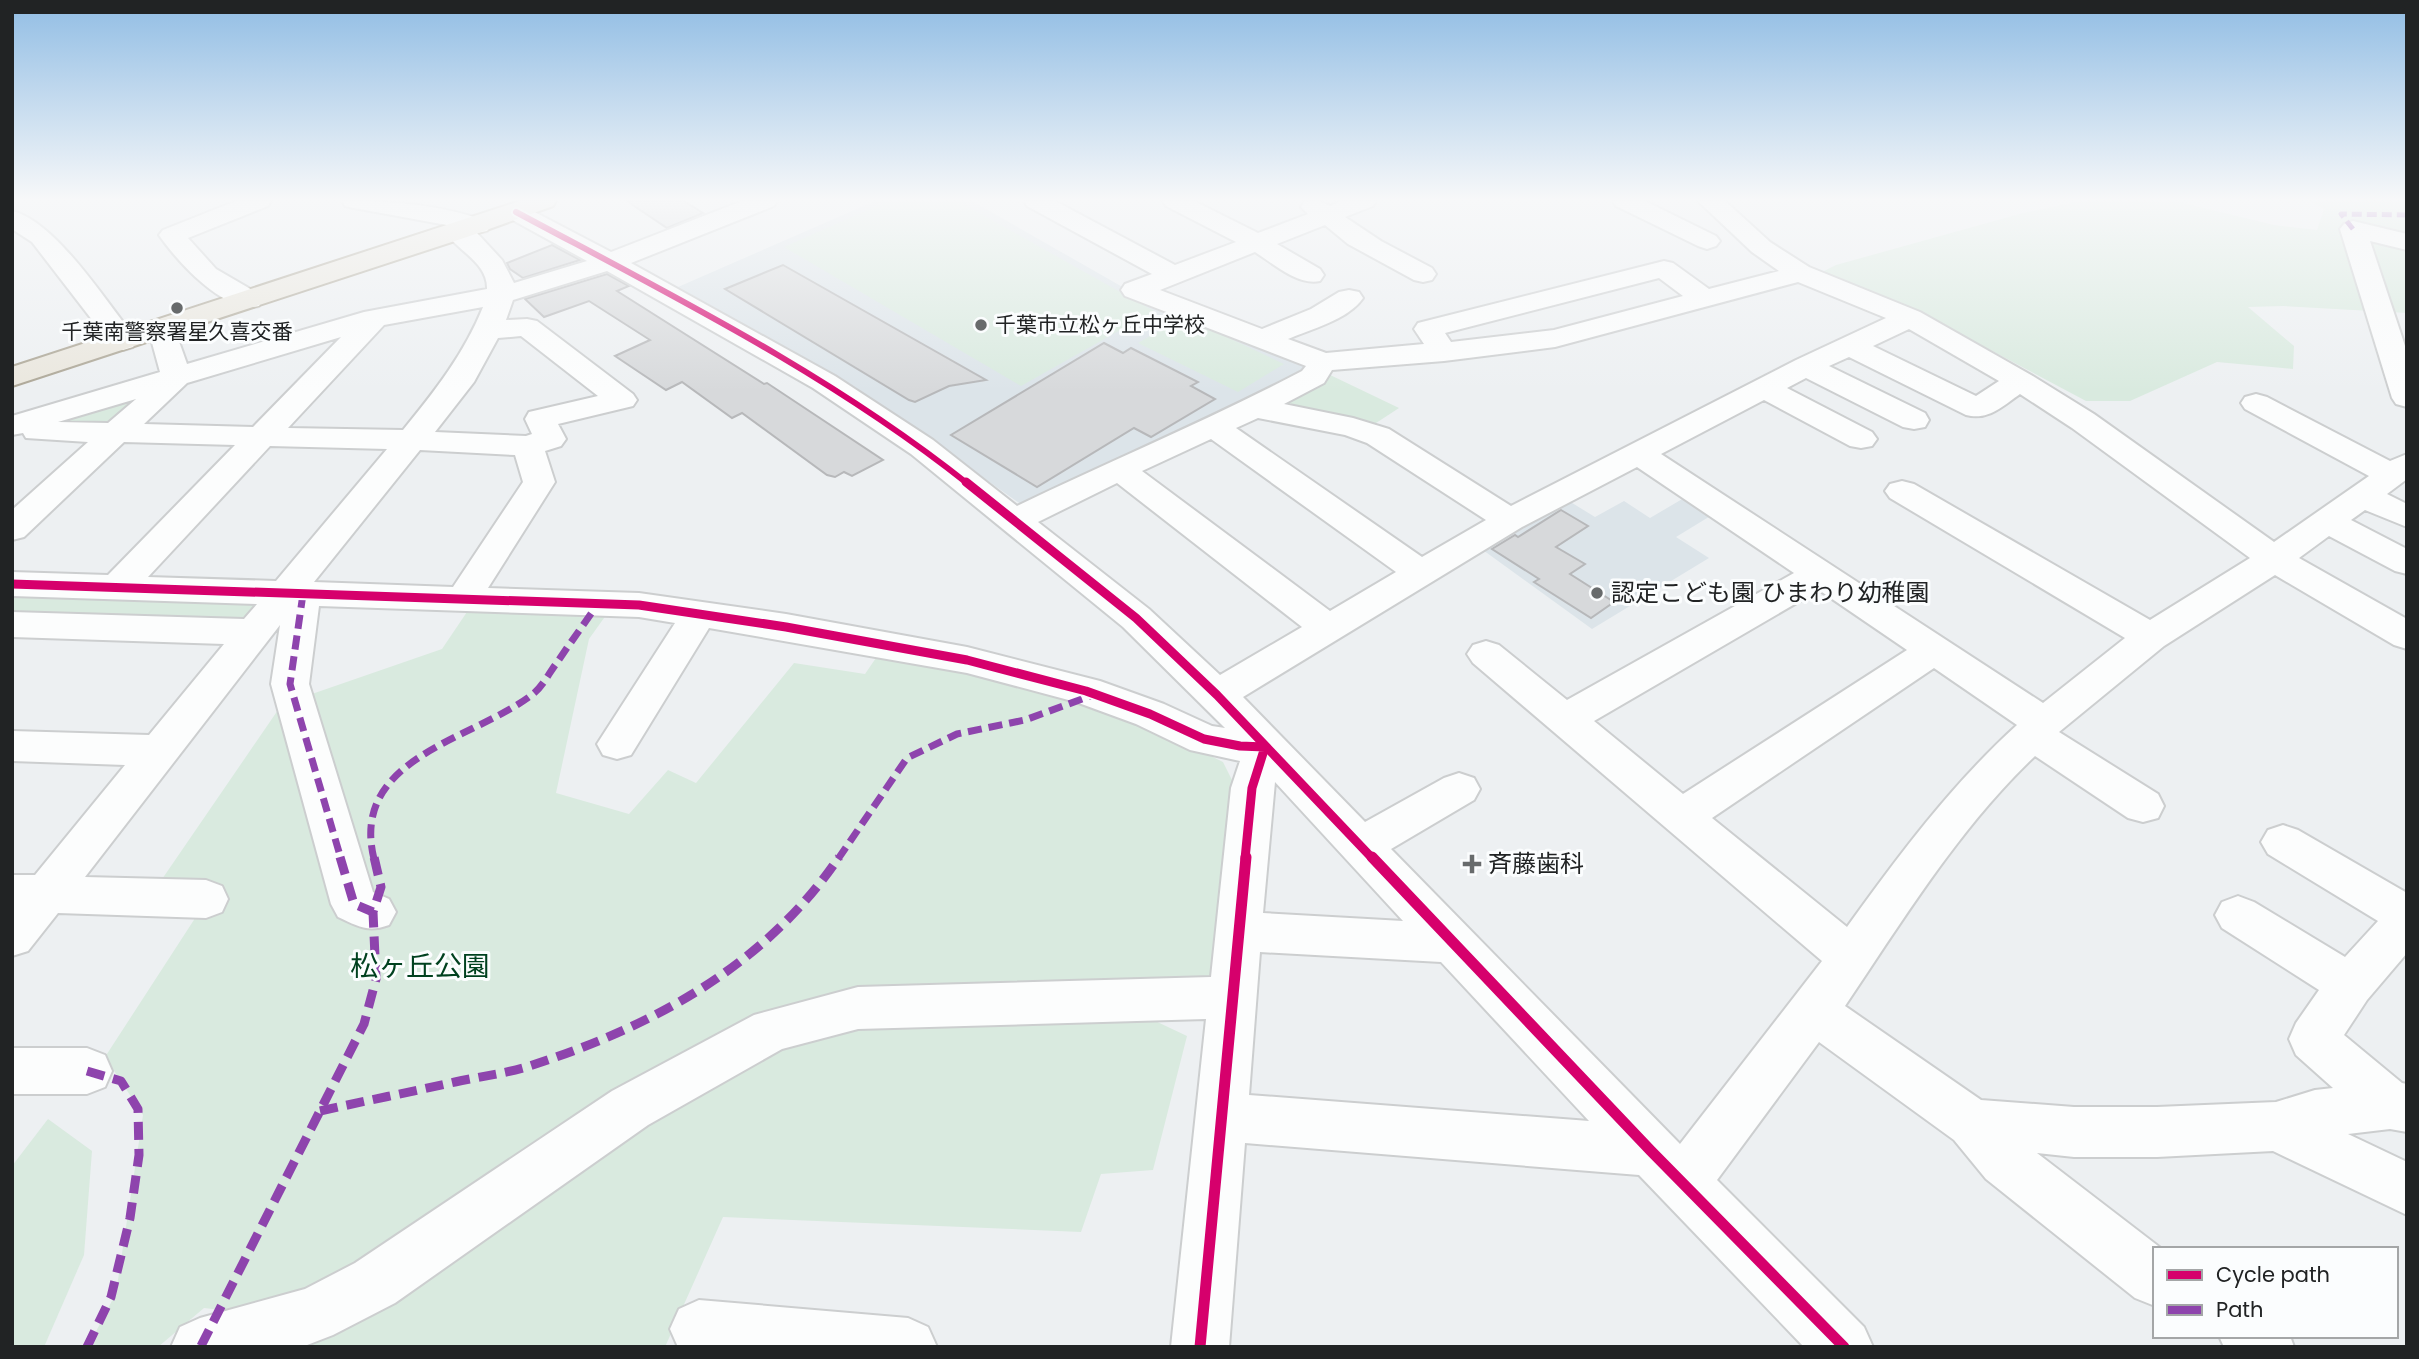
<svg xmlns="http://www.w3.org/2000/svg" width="2419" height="1359" font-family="Poppins,'Noto Sans JP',sans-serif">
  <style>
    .built { fill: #dce4e9 }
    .green { fill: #d9eadf }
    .building { fill: #d7d9db; stroke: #b7b8ba; stroke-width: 2 }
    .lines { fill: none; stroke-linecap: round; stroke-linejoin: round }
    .minor-casing { stroke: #cccecf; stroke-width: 4 }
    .major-casing { stroke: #ada797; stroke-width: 4 }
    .minor { fill: #fcfdfd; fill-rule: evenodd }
    .major { fill: #eae7de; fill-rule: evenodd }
    .quiet-far2 { stroke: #8e44ad; stroke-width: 5; stroke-dasharray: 10 5; stroke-linecap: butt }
    .quiet-far1 { stroke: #8e44ad; stroke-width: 7; stroke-dasharray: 14 7; stroke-linecap: butt }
    .quiet { stroke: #8e44ad; stroke-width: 9; stroke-dasharray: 18 9; stroke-linecap: butt }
    .cycleway-far2-casing { stroke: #fbfdfe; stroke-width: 10 }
    .cycleway-far1-casing { stroke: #fbfdfe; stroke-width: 13 }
    .cycleway-casing { stroke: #fbfdfe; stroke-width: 16 }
    .cycleway-far2 { stroke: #d6006c; stroke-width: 6 }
    .cycleway-far1 { stroke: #d6006c; stroke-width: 9 }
    .cycleway { stroke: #d6006c; stroke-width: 11 }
    .poi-dot { fill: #686b6c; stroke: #fbfdfe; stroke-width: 2.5 }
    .labels { text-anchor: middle; stroke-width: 6; stroke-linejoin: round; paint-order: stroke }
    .far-poi-label { font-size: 21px; fill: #212324; stroke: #fbfdfe; text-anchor: start }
    .poi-label { font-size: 24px; fill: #212324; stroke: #fbfdfe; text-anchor: start }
    .near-park-label { font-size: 28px; fill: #00411f; stroke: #fbfdfe }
  </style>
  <rect width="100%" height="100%" fill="#edf0f2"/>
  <g class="built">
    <polygon points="875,201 972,201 1126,289 1309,361 1299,376 1022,505 854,386 678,287"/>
    <polygon points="1564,498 1595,517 1624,501 1650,518 1684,498 1712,515 1676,537 1709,558 1592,629 1476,545"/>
  </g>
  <g class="green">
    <polygon points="888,201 958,201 1154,311 1021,386 784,247"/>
    <polygon points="2081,201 2175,201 2274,225 2317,230 2324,209 2310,201 2407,201 2407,313 2283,306 2248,307 2294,346 2293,369 2217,362 2130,401 2086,401 1979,344 1818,274 1836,265 2023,213"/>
    <polygon points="1184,317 1284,364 1238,392 1138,343"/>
    <polygon points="1326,373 1399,408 1373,425 1278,405"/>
    <polygon points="147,391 117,425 44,427"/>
    <polygon points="12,594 259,603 243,627 12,621"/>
    <polygon points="471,606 609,611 589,639 556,793 629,814 668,770 696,783 794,663 865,674 878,655 923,661 1130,716 1223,762 1233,782 1216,974 1198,990 1096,993 1187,1036 1153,1170 1101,1174 1081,1232 723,1217 665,1347 263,1347 273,1316 204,1308 158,1347 88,1347 116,1293 143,1115 105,1057 214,889 158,885 302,675 309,695 442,649"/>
    <polygon points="48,1119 92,1151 84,1255 44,1347 12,1347 12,1166"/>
  </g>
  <g class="building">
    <polygon points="627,201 684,201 703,213 667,228"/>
    <polygon points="552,245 580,260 523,278 510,269 507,263"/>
    <polygon points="783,265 986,380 949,386 915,402 909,400 725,289"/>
    <polygon points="607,274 629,286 617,291 764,384 767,383 883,460 852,476 844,472 835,477 827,475 742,413 732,418 682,382 666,390 615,356 650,340 589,301 544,317 525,299"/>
    <polygon points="1104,343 1123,353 1131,348 1198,382 1191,386 1215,399 1151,437 1134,428 1037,487 951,435"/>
    <polygon points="1561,510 1588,526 1556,547 1585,564 1570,574 1614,602 1591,618 1534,582 1539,579 1492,549 1515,535 1518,537"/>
  </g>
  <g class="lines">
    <defs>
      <g id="minor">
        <path d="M236,201H271L268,206L188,238L216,269L259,294L263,300L259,306C224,314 177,261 159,235L163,230Z"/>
        <path d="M342,201C395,201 436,204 487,221L491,226L487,231L477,233L502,260L514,283L587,261L507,217L504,212L507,207L516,205L525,207L611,252L742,201H777L774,206L631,263L835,376L933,440L1017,506C1112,460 1209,420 1302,371L1306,366L1125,296L1121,290L1125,284L1152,274L1027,206L1024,201H1055L1175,265L1236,242L1166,206L1163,201H1194L1258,233L1308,214L1301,207L1304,202L1319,201L1330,206L1341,201H1376L1373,206L1345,217L1381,241L1432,268L1436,274L1432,280L1423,282L1414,280L1348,244L1325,225L1277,244L1320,269L1324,275L1320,281C1298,286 1274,264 1255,252L1160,290L1262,329L1311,309L1339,292L1349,290L1359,292L1363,298C1348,320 1311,329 1288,339L1326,353L1424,344L1414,329L1418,323L1664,261L1673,263L1709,289L1779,271L1752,252L1698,201H1725L1770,242L1809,267L1920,312L2031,375L2094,414L2274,542L2369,476L2245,409L2241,403L2245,397L2256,394L2267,397L2390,461L2407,454V479L2387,494L2407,504V527L2365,510L2351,520L2407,549V574L2395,571L2329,536L2299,558L2407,619V649L2394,645L2275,575L2164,646L2059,732L2158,794L2164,806L2158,818L2143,822L2128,818L2035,756C1959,828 1903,920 1845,1006L1981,1100L2074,1107H2157L2276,1102L2315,1090L2333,1088L2296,1055L2289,1039L2296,1023L2319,990L2222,928L2215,915L2222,902L2238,896L2254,902L2345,957L2378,921L2268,854L2261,842L2268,830L2283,825L2298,830L2407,893V953L2367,1000L2344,1035L2402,1083L2407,1084V1132L2390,1129L2348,1134L2407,1162V1215L2273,1151L2157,1157H2074L2037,1153L2162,1249H2155V1306L2135,1298L1986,1179L1954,1140L1819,1042L1717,1180L1864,1327L1873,1347H1804L1639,1175L1245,1143L1229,1347H1171L1206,1019L858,1029L782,1049L648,1125L395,1303L333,1335L302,1347H171L180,1327L200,1318L305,1289L355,1263L612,1091L754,1015L858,987L1211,977L1231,788L1240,761L1190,750L1136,724L1076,702L967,673L709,628L631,755L617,759L603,755L597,744L675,623L639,617L319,606L309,684L373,892L389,899L396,912L389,925C367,933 358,926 338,917L331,904L271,684L280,625L85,877L206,880L222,886L228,899L222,912L206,918L58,913L28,951L12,956V875H35L125,765L12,761V731L149,735L224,644L12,637V612L244,619L257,604L12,596V572L108,575L235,445L124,442L24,537L12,540V510L88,442L26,438L23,433L12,435V416L160,372L148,328L152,322L162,320L172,322L187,364L364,312L487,289C488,263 458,251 445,232L452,226L354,208L345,206ZM607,271L813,388L911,454L1123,627L1225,728L1212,726L1164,704L1100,681L967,647L786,614L639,593L488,588L555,482L545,451L561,446L566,439L558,424L633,406L637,400L633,394L537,321L527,319L506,320L513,300ZM1659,278L1683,296L1554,330L1451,342L1445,333ZM1798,282L1886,318L1796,360L1511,506L1389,429L1353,418L1284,404L1324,383L1332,370L1444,361L1555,347ZM483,307C464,354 435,391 403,430L288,428L384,325ZM1909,329L1999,381L1976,396L1873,346ZM521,336L598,396L529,412L525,419L532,434L526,436L435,432L474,382L498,338ZM341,337L253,427L144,424L187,383ZM1849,357L1966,415C1988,421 2003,406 2020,394L2072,428L2250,558L2150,620L1914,484L1902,481L1890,484L1885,491L1890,498L2125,638L2043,703L1661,454L1764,400L1850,446L1861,448L1872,446L1877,439L1872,432L1787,388L1806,378L1903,427L1914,429L1925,427L1929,420L1925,413L1829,366ZM136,399L108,423L58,422ZM1258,418L1345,435L1367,443L1486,520L1422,557L1236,428ZM1211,439L1396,572L1330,611L1142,471ZM270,446L387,449L276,581L148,577ZM420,450L515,455L523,482L453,587L314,582ZM1637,467L1794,573L1567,700L1499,645L1486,641L1473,645L1467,654L1473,663L1822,961L1680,1144L1391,849L1474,800L1480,789L1474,778L1459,773L1444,778L1365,822L1243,697L1522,527ZM1117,483L1302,627L1220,675L1149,609L1038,522ZM1819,590L1907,650L1683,794L1594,721ZM1934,668L2017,725C1952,784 1898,856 1847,927L1712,818ZM1275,782L1403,921L1263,913ZM1260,952L1441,962L1589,1121L1249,1095Z"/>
        <polygon points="1613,201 1645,201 1716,236 1720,241 1716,246 1707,249 1698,246 1616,206"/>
        <path d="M12,211C55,221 105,300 133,335L137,341L133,347L123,350L113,347L32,242L12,229Z"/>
        <polygon points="2353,221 2407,234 2407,250 2370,241 2407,352 2407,407 2396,404 2392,398 2340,229 2344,224"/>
        <polygon points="12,1048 87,1048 105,1055 112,1071 105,1087 87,1094 12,1094"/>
        <polygon points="699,1300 908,1318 928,1327 937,1347 678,1347 670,1329 679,1309"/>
        <polygon points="2219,1336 2290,1336 2294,1347 2224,1347"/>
      </g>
      <polygon id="major" points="520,201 556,201 553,206 467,237 12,386 12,367"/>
    </defs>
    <use href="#minor" class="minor-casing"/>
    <use href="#major" class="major-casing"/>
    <use href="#minor" class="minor"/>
    <use href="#major" class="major"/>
    <polyline class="quiet-far2" points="2353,229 2341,214 2407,215"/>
    <g class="quiet-far1">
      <polyline points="303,594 290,684 341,859"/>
      <path d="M374,859C349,757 474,740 533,694C543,686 549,673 556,664C570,643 585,623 599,602"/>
      <polyline points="838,859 907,758 957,734 1025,720 1093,695"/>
    </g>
    <g class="quiet">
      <polyline points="340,857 354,904 373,912"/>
      <polyline points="87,1071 121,1081 138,1109 139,1155 130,1218 111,1297 87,1347"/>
      <path d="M320,1111C365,1101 410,1092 455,1082C478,1077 501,1074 523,1068C648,1029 764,968 839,857"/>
      <polyline points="201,1346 364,1024 376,979 373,912 381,887 374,857"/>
    </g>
    <defs>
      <path id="cycleway-far2" d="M516,212C671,295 830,374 968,484"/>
      <g id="cycleway-far1">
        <polyline points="966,482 1136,618 1217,695 1373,859"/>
        <polyline points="12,584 639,605 786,627 967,660 1086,691 1150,714 1204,739 1240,746 1265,747 1252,788 1245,859"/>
      </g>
      <g id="cycleway">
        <polyline points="1372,857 1651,1151 1844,1347"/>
        <polyline points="1200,1347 1246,857"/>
      </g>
    </defs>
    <use href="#cycleway-far2" class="cycleway-far2-casing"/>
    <use href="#cycleway-far1" class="cycleway-far1-casing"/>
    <use href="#cycleway" class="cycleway-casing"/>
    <use href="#cycleway-far2" class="cycleway-far2"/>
    <use href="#cycleway-far1" class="cycleway-far1"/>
    <use href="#cycleway" class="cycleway"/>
  </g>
  <linearGradient id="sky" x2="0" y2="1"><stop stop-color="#91bde4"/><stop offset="0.51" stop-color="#f7f8f9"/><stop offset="1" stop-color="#f7f8f9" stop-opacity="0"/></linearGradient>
  <rect width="2419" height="391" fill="url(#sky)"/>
  <g class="poi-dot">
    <circle cx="177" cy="308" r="7"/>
    <circle cx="981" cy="325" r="7"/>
    <circle cx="1597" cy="593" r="7"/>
    <path d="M1468.5 853.5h7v7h7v7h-7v7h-7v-7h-7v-7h7z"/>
  </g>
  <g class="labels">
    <g class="far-poi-label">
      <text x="995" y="332">千葉市立松ヶ丘中学校</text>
      <text x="177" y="339" text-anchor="middle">千葉南警察署星久喜交番</text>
    </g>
    <g class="poi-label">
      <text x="1611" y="601">認定こども園 ひまわり幼稚園</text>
      <text x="1488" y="872">斉藤歯科</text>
    </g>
    <g class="near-park-label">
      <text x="420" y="976">松ヶ丘公園</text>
    </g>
  </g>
  <rect width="2419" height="1359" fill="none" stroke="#212324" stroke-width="28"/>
  <rect x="2153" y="1247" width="245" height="91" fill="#fbfdfe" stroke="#a4a6a7" stroke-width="2"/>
  <rect x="2167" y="1270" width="35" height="10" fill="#d6006c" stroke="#a4a6a7" stroke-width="2"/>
  <text x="2216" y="1282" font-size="21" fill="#212324">Cycle path</text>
  <rect x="2167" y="1305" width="35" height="10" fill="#8e44ad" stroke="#a4a6a7" stroke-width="2"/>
  <text x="2216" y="1317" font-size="21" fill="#212324">Path</text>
</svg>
